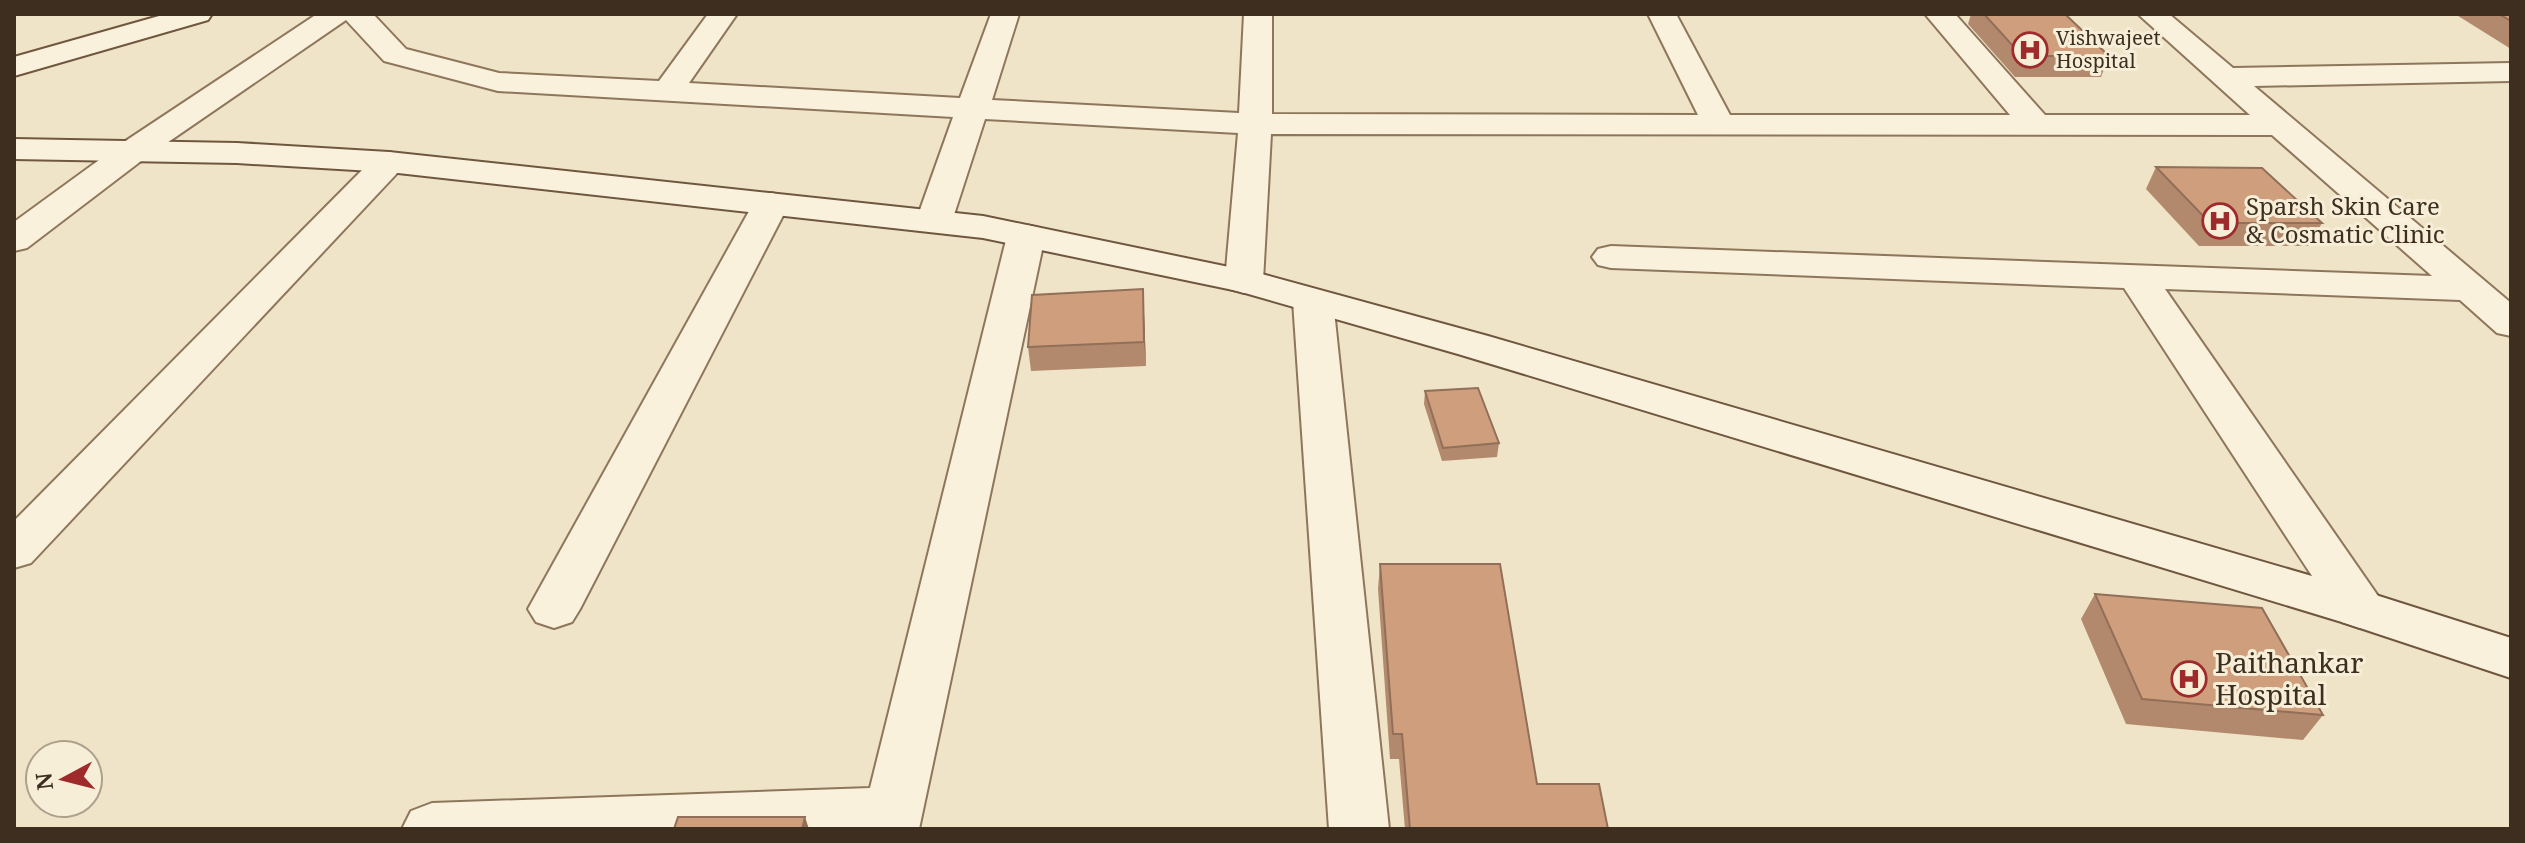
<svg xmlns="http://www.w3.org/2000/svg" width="2525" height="843" font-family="'Noto Serif',serif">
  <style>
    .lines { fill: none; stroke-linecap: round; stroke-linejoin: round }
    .street-casing { stroke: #8d765c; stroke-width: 4 }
    .secondary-casing { stroke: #6f573f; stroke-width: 4 }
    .street { fill: #faf1dc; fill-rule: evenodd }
    .secondary { fill: #faf1dc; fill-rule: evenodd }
    .wall { fill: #b2896c }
    .shaded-wall { fill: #916f58 }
    .building { fill: #cf9f7d; stroke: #916f58; stroke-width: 2 }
    .labels { text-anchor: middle; stroke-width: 6; stroke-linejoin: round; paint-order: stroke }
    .far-poi-label { font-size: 20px; fill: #3d2e20; stroke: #f7eed8; text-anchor: start }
    .poi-label { font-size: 24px; fill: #3d2e20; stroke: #f7eed8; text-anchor: start }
    .near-poi-label { font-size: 28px; fill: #3d2e20; stroke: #f7eed8; text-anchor: start }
  </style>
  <rect width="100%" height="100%" fill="#f0e4c8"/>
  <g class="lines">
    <defs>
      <g id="street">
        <polygon points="317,14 373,14 406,49 499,73 659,81 708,14 737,14 689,83 960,98 991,14 1019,14 992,100 1239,113 1244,14 1272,14 1272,114 1698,115 1648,14 1676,14 1730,115 2010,115 1925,14 1955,14 2045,115 2250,115 2138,14 2169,14 2233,68 2511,63 2511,81 2254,86 2511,303 2511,336 2497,333 2460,300 2165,289 2378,596 2386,609 2378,622 2360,628 2342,622 2124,288 1611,268 1598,265 1592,257 1598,249 1611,246 2432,276 2272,135 1271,134 1263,281 1258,289 1244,293 1230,289 1225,281 1238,133 985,119 952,221 947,229 934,232 921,229 916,221 953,117 498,91 384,61 346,20 145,158 27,248 14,251 14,222 121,144"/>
        <polygon points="389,152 401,155 406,162 401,169 31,563 14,568 14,521 377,155"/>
        <polygon points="771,193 784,196 789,204 580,609 572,622 554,628 536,622 528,609 753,204 758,196"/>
        <polygon points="1026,225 1039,228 1045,236 919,829 402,829 411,811 432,803 870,788 1007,236 1013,228"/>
        <polygon points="1313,289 1327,293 1333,301 1389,829 1329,829 1293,301 1299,293"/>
      </g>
      <g id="secondary">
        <polygon points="166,14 212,14 208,20 14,76 14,57"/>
        <polygon points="14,139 237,143 389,152 983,216 1258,273 1488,336 2360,590 2511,638 2511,678 2345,623 1458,354 1238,291 983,238 389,172 237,163 14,159"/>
      </g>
    </defs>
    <use href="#street" class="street-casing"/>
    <use href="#secondary" class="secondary-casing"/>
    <use href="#street" class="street"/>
    <use href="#secondary" class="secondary"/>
  </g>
  <g class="wall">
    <polygon points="1971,14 2065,14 2109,56 2101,77 2015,77 1968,24"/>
    <polygon points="2455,14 2511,14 2511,49"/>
    <polygon points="2156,167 2322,223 2309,246 2199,246 2146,189"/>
    <polygon points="1144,313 1146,366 1031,371 1028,347"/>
    <polygon points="1425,391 1499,443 1497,457 1442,461 1424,404"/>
    <polygon points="1380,564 1537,784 1608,829 1405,829 1399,759 1390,759 1378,589"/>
    <polygon points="2095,594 2323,715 2303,740 2126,724 2081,619"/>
  </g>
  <g class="shaded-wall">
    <polygon points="1143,289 1144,313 1146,366 1144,342"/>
    <polygon points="805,817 809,829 802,829"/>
  </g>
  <g class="building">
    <polygon points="1984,14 2065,14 2109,56 2022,56"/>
    <polygon points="2499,14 2511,14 2511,21"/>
    <polygon points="2156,167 2262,168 2322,223 2210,223"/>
    <polygon points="1143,289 1144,342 1028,347 1032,295"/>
    <polygon points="1478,388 1499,443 1443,448 1425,391"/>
    <polygon points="1380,564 1500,564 1537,784 1599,784 1608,829 1410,829 1402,734 1393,734"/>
    <polygon points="2095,594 2262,608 2323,715 2142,699"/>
    <polygon points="678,817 805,817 802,829 674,829"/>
  </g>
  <defs>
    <symbol id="hospital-ring" viewBox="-11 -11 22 22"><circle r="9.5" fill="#f7eed8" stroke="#9e2a2b" stroke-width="1.5"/><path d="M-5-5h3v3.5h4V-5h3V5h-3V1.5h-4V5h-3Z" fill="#9e2a2b"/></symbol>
  </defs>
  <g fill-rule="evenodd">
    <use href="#hospital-ring" x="2010" y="30" width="40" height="40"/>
    <use href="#hospital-ring" x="2200" y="201" width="40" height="40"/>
    <use href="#hospital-ring" x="2169" y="659" width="40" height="40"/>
  </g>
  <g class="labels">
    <g class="far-poi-label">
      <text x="2056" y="45">Vishwajeet<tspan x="2056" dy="23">Hospital</tspan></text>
    </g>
    <g class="poi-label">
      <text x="2246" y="215">Sparsh Skin Care<tspan x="2246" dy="28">&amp; Cosmatic Clinic</tspan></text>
    </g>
    <g class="near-poi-label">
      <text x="2215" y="673">Paithankar<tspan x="2215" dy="32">Hospital</tspan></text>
    </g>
  </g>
  <rect width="2525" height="843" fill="none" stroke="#3d2e20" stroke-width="32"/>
  <g transform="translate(64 779) rotate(263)"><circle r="38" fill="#f7eed8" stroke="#ada18e" stroke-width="2"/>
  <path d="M0-6L14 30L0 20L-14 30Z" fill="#9e2a2b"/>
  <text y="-12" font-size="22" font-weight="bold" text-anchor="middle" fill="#3d2e20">N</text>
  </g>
</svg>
